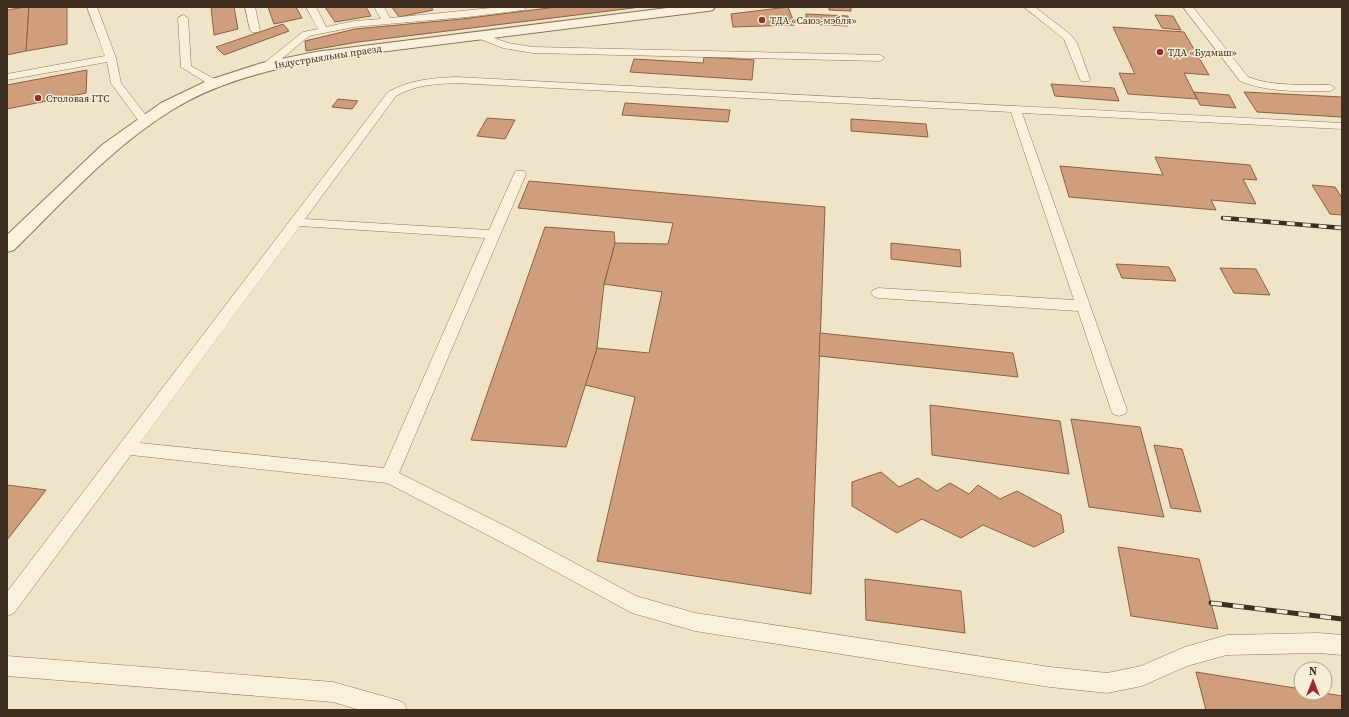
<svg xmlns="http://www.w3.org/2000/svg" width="1349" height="717" font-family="'Source Serif 4',serif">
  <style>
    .building { fill: #cf9f7d; stroke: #8d5f41 }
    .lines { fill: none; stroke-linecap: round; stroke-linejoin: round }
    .lane-casing { stroke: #8d765c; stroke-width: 1 }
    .street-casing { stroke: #8d765c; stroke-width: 2 }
    .lane { fill: #faf1dc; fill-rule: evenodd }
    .street { fill: #faf1dc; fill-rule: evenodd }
    .rail-far1-casing { stroke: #3d2e20; stroke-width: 4.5 }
    .rail-casing { stroke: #3d2e20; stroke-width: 5 }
    .rail-far1 { stroke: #f7eed8; stroke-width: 3; stroke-dasharray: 8; stroke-linecap: butt }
    .rail { stroke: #f7eed8; stroke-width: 3.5; stroke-dasharray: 11; stroke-linecap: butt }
    .poi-dot { fill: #9e2a2b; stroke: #f7eed8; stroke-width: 1.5 }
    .labels { text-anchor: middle; stroke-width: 3; stroke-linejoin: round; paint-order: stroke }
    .far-poi-label { font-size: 10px; fill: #3d2e20; stroke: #f7eed8; text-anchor: start }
    .far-street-label { font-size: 10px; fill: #3d2e20; stroke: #f7eed8 }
  </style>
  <rect width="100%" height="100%" fill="#f0e4c8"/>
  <g class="building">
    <polygon points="25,7 29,7 26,51 7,55 7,10"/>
    <polygon points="29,7 67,7 67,44 26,51"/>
    <polygon points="211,7 234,7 238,29 214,35"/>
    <polygon points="268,7 296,7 302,18 274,24"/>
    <polygon points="325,7 366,7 371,16 335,22"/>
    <polygon points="392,7 431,7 433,10 399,17"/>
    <polygon points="556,7 641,7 358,42 306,51 305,41 355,29 462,19"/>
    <polygon points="788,7 795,25 733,27 731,14"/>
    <polygon points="829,7 851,7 851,11 829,10"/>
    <polygon points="806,14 848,16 848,26 806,24"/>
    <polygon points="1155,15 1173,16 1181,30 1162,28"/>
    <polygon points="283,24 289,31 224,55 216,47"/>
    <polygon points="1113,27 1184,32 1209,75 1184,73 1197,99 1128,94 1119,73 1135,74"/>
    <polygon points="704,57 754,60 752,80 630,72 634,59 703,63"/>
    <polygon points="87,70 86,93 7,109 7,85"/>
    <polygon points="1051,84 1114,88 1119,101 1055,96"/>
    <polygon points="1194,92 1229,95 1236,108 1200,105"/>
    <polygon points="1244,92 1342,97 1342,117 1257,112"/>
    <polygon points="338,99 358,101 352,109 332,107"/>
    <polygon points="625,103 730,110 728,122 622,115"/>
    <polygon points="487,118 515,120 505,139 477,136"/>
    <polygon points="851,119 926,124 928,137 851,131"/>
    <polygon points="1155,157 1250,165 1257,180 1243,179 1256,204 1211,200 1216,210 1069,197 1060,166 1163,175"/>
    <polygon points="529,181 825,207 811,594 597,561 635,397 585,385 597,348 649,353 662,292 604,284 615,243 668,244 673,223 518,208"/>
    <polygon points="1312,185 1335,187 1342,198 1342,215 1330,214"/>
    <polygon points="545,227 614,232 615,243 604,284 597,348 566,447 471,440"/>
    <polygon points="891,243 960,250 961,267 891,259"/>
    <polygon points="1116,264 1169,267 1176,281 1122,278"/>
    <polygon points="1220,268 1256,269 1270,295 1234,293"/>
    <polygon points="820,333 1013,353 1018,377 819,356"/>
    <polygon points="930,405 1060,421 1069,474 932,455"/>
    <polygon points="1071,419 1140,427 1164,517 1089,507"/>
    <polygon points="1154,445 1182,449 1201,512 1171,508"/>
    <polygon points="881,472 899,487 918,478 937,491 950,483 969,494 978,485 1000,499 1017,491 1061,515 1064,532 1034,547 983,525 961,538 922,519 897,533 852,506 852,482"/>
    <polygon points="7,485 46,490 7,540"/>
    <polygon points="1118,547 1199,559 1218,629 1131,616"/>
    <polygon points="865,579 961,591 965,633 866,620"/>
    <polygon points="1196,672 1301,689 1301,693 1324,693 1342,696 1342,710 1206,710"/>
  </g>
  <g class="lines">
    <defs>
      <g id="lane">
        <polygon points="87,7 97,7 116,58 121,83 151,122 149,124 141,124 111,83 107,62 7,80 7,74 105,56"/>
        <polygon points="245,7 255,7 260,30 258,32 252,32 250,30"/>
        <polygon points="306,7 316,7 326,27 354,21 381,19 374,7 384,7 390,18 501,7 528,7 523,10 467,17 354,27 309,36 271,68 263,68 262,66 263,64 303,32 318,29"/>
        <polygon points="1024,7 1035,7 1071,35 1077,43 1090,79 1089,81 1081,81 1080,79 1064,39"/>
        <path d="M1183,7H1193L1248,77C1274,87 1302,84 1330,85L1335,88L1330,91C1300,91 1269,93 1240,81Z"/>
        <polygon points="183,15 188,18 191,66 218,81 219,83 218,85 210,85 181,67 178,18"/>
        <polygon points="478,32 508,43 533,47 880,55 885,58 880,61 533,53 503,48 475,37 473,35"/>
        <path d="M456,77L1342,123V129L1022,113L1127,410L1125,414L1119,416L1113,414L1111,410L1078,311L878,298L873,296L871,293L873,290L878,288L1074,300L1011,112L456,83C434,84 415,85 396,96L305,219L489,230L514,174L516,171H524L526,174L399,473L515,531L636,596L695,613L1050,667L1107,673L1141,666L1185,647L1227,635L1319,633L1342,635V655L1319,653L1227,655L1187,666L1142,686L1107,693L1050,687L695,631L632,613L503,543L387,483L131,455L14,613L7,616V592L388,92C410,80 431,78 456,77ZM300,226L485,238L384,468L140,443Z"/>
        <polygon points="7,656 333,682 397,700 404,703 407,710 360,710 333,702 7,676"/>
      </g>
      <path id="street" d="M675,7H715L713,10L708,11L315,60C266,71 215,83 172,110C112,147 64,201 14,250L7,252V235L102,145L161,103L209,80L262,63L315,52Z"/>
    </defs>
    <use href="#lane" class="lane-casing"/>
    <use href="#street" class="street-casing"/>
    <use href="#lane" class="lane"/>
    <use href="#street" class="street"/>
    <defs>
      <polyline id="rail-far1" points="1223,218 1342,228"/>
      <polyline id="rail" points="1211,603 1342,619"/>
    </defs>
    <use href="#rail-far1" class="rail-far1-casing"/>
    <use href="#rail" class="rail-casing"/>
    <use href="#rail-far1" class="rail-far1"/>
    <use href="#rail" class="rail"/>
  </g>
  <g class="poi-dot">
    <circle cx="762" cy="20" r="4"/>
    <circle cx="1160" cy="52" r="4"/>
    <circle cx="38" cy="98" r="4"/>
  </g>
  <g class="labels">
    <g class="far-poi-label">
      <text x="770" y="24">ТДА «Саюз-мэбля»</text>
      <text x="1168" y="56">ТДА «Будмаш»</text>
      <text x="46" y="102">Столовая ГТС</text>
    </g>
    <g class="far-street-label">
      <text transform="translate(328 56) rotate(-9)" y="4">Індустрыяльны праезд</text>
    </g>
  </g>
  <rect width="1349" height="717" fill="none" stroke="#3d2e20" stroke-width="16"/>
  <g transform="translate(1313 681)"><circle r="19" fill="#f7eed8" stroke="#ada18e"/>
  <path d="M0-3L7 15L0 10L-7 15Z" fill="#9e2a2b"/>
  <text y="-6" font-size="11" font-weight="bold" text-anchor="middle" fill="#3d2e20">N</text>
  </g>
</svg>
